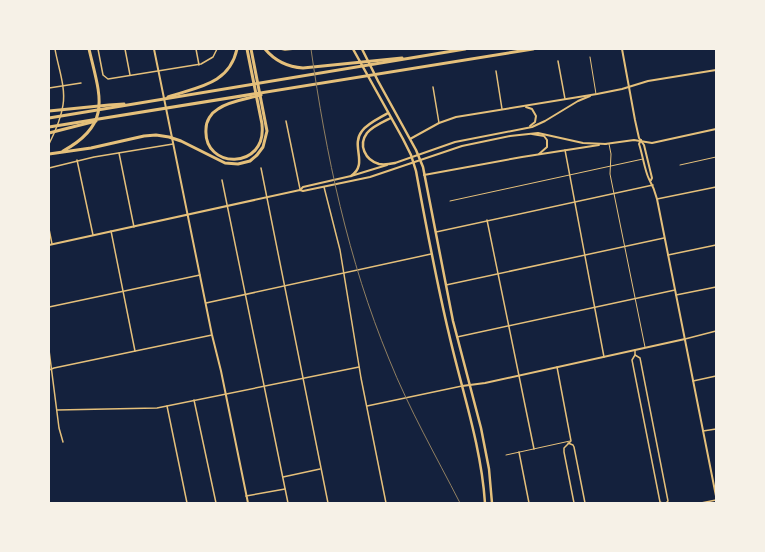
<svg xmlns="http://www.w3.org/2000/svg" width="765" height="552" font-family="'Source Sans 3',sans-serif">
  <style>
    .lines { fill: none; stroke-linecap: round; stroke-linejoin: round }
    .service { stroke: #e5c07b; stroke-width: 1 }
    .minor { stroke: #e5c07b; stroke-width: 1.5 }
    .tertiary { stroke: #e5c07b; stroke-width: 2 }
    .secondary { stroke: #e5c07b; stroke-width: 2 }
    .primary { stroke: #e5c07b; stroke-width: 2.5 }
    .motorway { stroke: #e5c07b; stroke-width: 3 }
    .rail { stroke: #918062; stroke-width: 1 }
  </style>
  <rect width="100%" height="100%" fill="#14213d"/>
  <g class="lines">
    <g class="service">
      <polyline points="590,57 596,94"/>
      <polyline points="609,144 611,154 610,174 645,347"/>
      <polyline points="680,165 716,157"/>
      <polyline points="450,201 643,159"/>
      <polyline points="506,455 570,441"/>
    </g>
    <g class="minor">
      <polyline points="98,49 103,75 108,79 201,64 213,57 217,49"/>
      <polyline points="125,49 130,75"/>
      <polyline points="196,49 199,65"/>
      <polyline points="280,49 285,50 295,49"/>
      <polyline points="558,61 565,99"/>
      <polyline points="496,71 502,109"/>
      <polyline points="433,87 439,123"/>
      <polyline points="49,88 81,83"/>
      <polyline points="286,121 300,189"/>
      <path d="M49,144C55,132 61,119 63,105C66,87 58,67 55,49"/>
      <polyline points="565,150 604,357"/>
      <polyline points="119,153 134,227"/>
      <polyline points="77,160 93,235"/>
      <polyline points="49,168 94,157 173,144"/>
      <polyline points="261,168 328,503"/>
      <polyline points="222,180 288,503"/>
      <polyline points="324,187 340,250 361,378 386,503"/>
      <polyline points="657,199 716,187"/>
      <polyline points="487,220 534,449"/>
      <polyline points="49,229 52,244"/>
      <polyline points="111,231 135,351"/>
      <polyline points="436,232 653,185"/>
      <polyline points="668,255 716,245"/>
      <polyline points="446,285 664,238"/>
      <polyline points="676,295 716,287"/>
      <polyline points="206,303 431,254"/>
      <polyline points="49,307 200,275"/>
      <polyline points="457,337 675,290"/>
      <polyline points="685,339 716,331"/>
      <polyline points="49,350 59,428 63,442"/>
      <polyline points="635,350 635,355 640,358 668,501 666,503"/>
      <polyline points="635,355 632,360 660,502 662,503"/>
      <polyline points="557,367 571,441 564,448 564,452 574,503"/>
      <polyline points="49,370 54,368 212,335"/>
      <polyline points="693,381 716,376"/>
      <polyline points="194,400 216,503"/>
      <polyline points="167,406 187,503"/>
      <polyline points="367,406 462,386"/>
      <polyline points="57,410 157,408 359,367"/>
      <polyline points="703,431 716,429"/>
      <polyline points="568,443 573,445 574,447 585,503"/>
      <polyline points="519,452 529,503"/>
      <polyline points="283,477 320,469"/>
      <polyline points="246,496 285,489"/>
      <polyline points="701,503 716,500"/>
    </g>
    <polyline class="tertiary" points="462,386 485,383 685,339"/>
    <g class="secondary">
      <polyline points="154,49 212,335 221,371 248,503"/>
      <polyline points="622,49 635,120 639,138 644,145 652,178 651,180"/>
      <polyline points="526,107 532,109 536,116 535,122 530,126"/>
      <polyline points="532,134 544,136 547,140 547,147 539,154"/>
      <polyline points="410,139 439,123 456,117 597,94 622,89 648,81 716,70"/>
      <path d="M641,140L639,144C642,152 645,172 649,179C653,186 655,191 657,199L716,496"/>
      <polyline points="605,144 634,140 652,143 716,129"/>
      <polyline points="395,163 455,142 532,127 545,121 578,101 590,96"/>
      <polyline points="424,175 522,157 599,145"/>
      <polyline points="300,190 303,187 351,176 387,165"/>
      <polyline points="49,245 300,190 303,191 370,177 462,146 510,136 538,133 583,143 606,144"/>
    </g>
    <g class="primary">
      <path d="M353,49L403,139L411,155L416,171C426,225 436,280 449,334C462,391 481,445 485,503"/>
      <polyline points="362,49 378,81 416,150 423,167 453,321 481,428 489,469 492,503"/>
      <path d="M391,118C383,122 373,126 367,133C358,145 365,160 379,164C384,165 390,164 395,163"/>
      <path d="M351,176C369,164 350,146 362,131C368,123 380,118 388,113"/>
    </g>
    <g class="motorway">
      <path d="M247,49L262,124V125C267,170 203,170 206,129C206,121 211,113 218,109C229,101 247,99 261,95"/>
      <path d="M265,49C275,61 288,67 303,68L402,58"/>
      <path d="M168,97C197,87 229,85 237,49"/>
      <polyline points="49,111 109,105 124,104"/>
      <polyline points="49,118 465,49"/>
      <polyline points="49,127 533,49"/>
      <polyline points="49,133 96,121"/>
      <path d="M63,151C113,124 100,96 89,49"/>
      <polyline points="49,154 91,148 144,136 156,135 169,137 181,141 225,163 238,164 250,161 257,155 263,147 267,131 251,49"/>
    </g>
    <path class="rail" d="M311,49C326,155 348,260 389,359C409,409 436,456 460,503"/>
  </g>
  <rect width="765" height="552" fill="none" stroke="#f6f1e7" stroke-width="100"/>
</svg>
